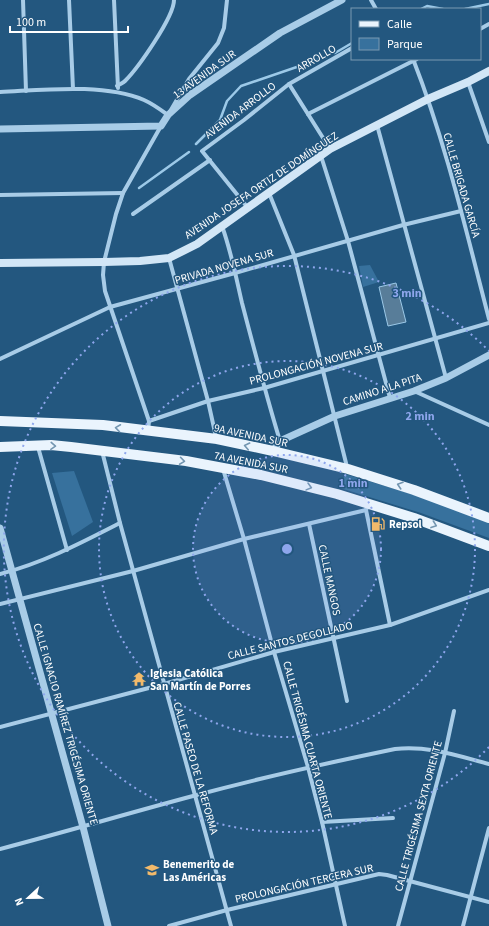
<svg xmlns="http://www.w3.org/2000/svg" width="489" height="926" font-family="'Source Sans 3',sans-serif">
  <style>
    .green { fill: #37719d }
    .water { fill: #587d99; stroke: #9cc9e8 }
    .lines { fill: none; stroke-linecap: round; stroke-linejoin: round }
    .stream { stroke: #9cc9e8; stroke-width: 2.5 }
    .minor { stroke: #a8cce7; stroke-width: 4 }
    .tertiary { stroke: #a8cce7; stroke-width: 7 }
    .secondary { stroke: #d2e6f6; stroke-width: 8 }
    .primary { stroke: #eaf4fd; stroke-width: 10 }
    .oneway { stroke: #7396b1 }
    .ring { fill: none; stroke: #8ea6ec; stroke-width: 2; stroke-dasharray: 2 4 }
    .labels { text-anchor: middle; stroke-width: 3; stroke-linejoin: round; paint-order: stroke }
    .street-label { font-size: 11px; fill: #fff; stroke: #23577f }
    .poi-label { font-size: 11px; font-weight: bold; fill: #fff; stroke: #23577f; text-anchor: start }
    .centre { fill: #8ea6ec; stroke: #23577f; stroke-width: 2 }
    .ring-label { font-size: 12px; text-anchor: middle; font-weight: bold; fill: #8ea6ec; stroke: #23577f; stroke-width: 3; stroke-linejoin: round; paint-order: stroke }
  </style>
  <rect width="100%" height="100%" fill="#23577f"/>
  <g class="green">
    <polygon points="370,265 379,282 363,287 359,266"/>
    <polygon points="74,471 93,522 72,536 52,473"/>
    <polygon points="345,474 425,498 489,522 489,538 421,513 340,488"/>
  </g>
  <polygon class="water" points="396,283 406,322 388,326 379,287"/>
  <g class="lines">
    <g class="stream">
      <polyline points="421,9 427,6 443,9"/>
      <polyline points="465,9 489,4"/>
      <polyline points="335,53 352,43"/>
      <polyline points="196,144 220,120 227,101 241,86 326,57"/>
      <polyline points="139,188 189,152"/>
    </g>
    <g class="minor">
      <polyline points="23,0 26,91"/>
      <polyline points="69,0 73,89"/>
      <polyline points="114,0 118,88"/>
      <polyline points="371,0 376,9"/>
      <polyline points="480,29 489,24"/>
      <path d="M413,59C446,143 466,231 489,319"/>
      <polyline points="468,82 489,142"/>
      <polyline points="289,84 330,149"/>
      <path d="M117,86C120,84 123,83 125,81C138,68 174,17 174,0"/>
      <path d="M0,92C44,90 103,83 144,100C153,104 161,110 168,115L189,79L218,43L224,28L227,0"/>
      <polyline points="308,114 417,59"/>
      <polyline points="377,125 446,378"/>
      <polyline points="321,156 348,241 390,398"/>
      <polyline points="269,193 294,255 347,467"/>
      <polyline points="0,195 123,193"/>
      <polyline points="248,208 202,151 244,120 289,84 352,48"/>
      <polyline points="133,214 210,160"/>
      <path d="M222,226C231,251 236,277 242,303C254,349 266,395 280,441"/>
      <polyline points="169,258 208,401 216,437"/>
      <polyline points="0,359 110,307 235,273 403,225 461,211"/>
      <polyline points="414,391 489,425"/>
      <polyline points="149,421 208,401 264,388 489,323"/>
      <polyline points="148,431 149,421 105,291 103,275 104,262 116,214 123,193 161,126"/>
      <polyline points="38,447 67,550"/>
      <polyline points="102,451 120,523 231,926"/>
      <polyline points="223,469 244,539 274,652 308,767 322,822 345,926"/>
      <polyline points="366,510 390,625"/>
      <polyline points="309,524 347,701"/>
      <path d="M0,574C43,563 81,543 120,523"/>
      <polyline points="0,604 133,571 244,539 366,510 368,505"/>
      <polyline points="0,727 164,684 274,652 390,625 489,590"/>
      <polyline points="322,822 393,818"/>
      <path d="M0,849C65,832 129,813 193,796C260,778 327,763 395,749C427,745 458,756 489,764"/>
      <polyline points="169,926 227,910 379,874 387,875 489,902"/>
      <polyline points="398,926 445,753 454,711"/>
      <polyline points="463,926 489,828"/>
    </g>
    <g class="tertiary">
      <polyline points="0,129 161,126 168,115 190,95 280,33 342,0"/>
      <polyline points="273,451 280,441 335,416 414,391 446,378 489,355"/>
      <polyline points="0,528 83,827 108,926"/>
    </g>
    <polyline class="secondary" points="0,263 104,262 140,261 169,258 197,244 330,149 428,99 468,82 489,71"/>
    <g class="primary">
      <polyline points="0,421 103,425 217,439 273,451 348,469 414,490 489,518"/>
      <polyline points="0,447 51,445 71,447 186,461 261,475 337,494 414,518 489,546"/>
    </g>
  </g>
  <defs><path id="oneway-chevron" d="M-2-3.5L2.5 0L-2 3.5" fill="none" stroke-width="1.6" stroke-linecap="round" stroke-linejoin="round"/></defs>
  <g class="oneway">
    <use href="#oneway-chevron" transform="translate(118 428) rotate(-172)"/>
    <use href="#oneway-chevron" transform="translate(53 446) rotate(3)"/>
    <use href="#oneway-chevron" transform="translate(247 446) rotate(-168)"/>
    <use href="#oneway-chevron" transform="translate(182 461) rotate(8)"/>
    <use href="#oneway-chevron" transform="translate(400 485) rotate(-162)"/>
    <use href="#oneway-chevron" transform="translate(309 487) rotate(15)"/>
    <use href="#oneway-chevron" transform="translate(434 525) rotate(20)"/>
  </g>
  <circle cx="287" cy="549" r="94" fill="#8ea6ec" fill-opacity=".12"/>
  <g class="ring">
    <circle cx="287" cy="549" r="94"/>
    <circle cx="287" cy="549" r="188"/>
    <path d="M489 747A283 283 0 1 1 489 351"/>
  </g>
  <defs>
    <symbol id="fuel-bare" viewBox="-9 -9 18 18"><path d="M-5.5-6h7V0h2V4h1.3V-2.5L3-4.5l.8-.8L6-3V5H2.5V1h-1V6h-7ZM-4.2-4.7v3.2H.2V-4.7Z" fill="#f2ba6b" stroke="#23577f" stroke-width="2.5" paint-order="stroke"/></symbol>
    <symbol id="temple-bare" viewBox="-9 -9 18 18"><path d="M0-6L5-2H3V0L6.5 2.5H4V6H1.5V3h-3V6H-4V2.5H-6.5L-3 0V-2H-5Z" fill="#f2ba6b" stroke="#23577f" stroke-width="2.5" paint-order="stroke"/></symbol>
    <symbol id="school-bare" viewBox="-9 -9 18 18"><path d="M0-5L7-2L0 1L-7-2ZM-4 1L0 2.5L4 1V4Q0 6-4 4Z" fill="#f2ba6b" stroke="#23577f" stroke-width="2.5" paint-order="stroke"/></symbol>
  </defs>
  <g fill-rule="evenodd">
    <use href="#fuel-bare" x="368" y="514" width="20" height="20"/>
    <use href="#temple-bare" x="129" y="669" width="20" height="20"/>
    <use href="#school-bare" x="142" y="860" width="20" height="20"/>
  </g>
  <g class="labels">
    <g class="street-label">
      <text transform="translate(316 58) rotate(-30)" y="4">ARROLLO</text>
      <text transform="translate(204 74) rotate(-36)" y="4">13 AVENIDA SUR</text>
      <text transform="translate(240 110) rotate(-37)" y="4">AVENIDA ARROLLO</text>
      <text transform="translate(261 185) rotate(-34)" y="4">AVENIDA JOSEFA ORTIZ DE DOMÍNGUEZ</text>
      <text transform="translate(462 185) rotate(74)" y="4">CALLE BRIGADA GARCÍA</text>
      <text transform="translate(224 266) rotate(-16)" y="4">PRIVADA NOVENA SUR</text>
      <text transform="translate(316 363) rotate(-15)" y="4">PROLONGACIÓN NOVENA SUR</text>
      <text transform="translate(382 389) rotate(-18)" y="4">CAMINO A LA PITA</text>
      <text transform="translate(251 435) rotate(12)" y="4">9A AVENIDA SUR</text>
      <text transform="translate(251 462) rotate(11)" y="4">7A AVENIDA SUR</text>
      <text transform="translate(330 580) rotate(78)" y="4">CALLE MANGOS</text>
      <text transform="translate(290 640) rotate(-14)" y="4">CALLE SANTOS DEGOLLADO</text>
      <text transform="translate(66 724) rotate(74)" y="4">CALLE IGNACIO RAMÍREZ TRIGÉSIMA ORIENTE</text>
      <text transform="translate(308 740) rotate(75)" y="4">CALLE TRIGÉSIMA CUARTA ORIENTE</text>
      <text transform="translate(196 768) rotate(74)" y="4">CALLE PASEO DE LA REFORMA</text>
      <text transform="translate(418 816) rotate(-75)" y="4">CALLE TRIGÉSIMA SEXTA ORIENTE</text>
      <text transform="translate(304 883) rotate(-13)" y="4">PROLONGACIÓN TERCERA SUR</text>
    </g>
    <g class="poi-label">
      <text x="389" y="528">Repsol</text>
      <text x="150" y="677">Iglesia Católica<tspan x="150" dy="13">San Martín de Porres</tspan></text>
      <text x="163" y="868">Benemerito de<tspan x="163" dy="13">Las Américas</tspan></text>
    </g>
  </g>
  <circle cx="287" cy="549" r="6" class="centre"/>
  <g class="ring-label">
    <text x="407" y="297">3 min</text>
    <text x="420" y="420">2 min</text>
    <text x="353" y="487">1 min</text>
  </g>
  <rect x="351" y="8" width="130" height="52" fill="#23577f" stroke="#7b9ab2"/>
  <rect x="359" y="21" width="20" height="6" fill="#eaf4fd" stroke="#7b9ab2"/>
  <text x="387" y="28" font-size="12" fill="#ffffff">Calle</text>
  <rect x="359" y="38" width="20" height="12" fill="#37719d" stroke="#7b9ab2"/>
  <text x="387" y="48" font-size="12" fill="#ffffff">Parque</text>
  <g transform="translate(28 898) rotate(248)" stroke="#23577f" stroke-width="3" paint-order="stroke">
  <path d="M0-3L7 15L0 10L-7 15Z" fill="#ffffff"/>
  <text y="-6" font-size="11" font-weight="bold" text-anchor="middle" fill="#ffffff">N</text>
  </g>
  <path d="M10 26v6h118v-6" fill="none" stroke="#ffffff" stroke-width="2"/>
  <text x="16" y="26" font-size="12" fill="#ffffff" stroke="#23577f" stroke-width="3" paint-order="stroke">100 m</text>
</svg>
